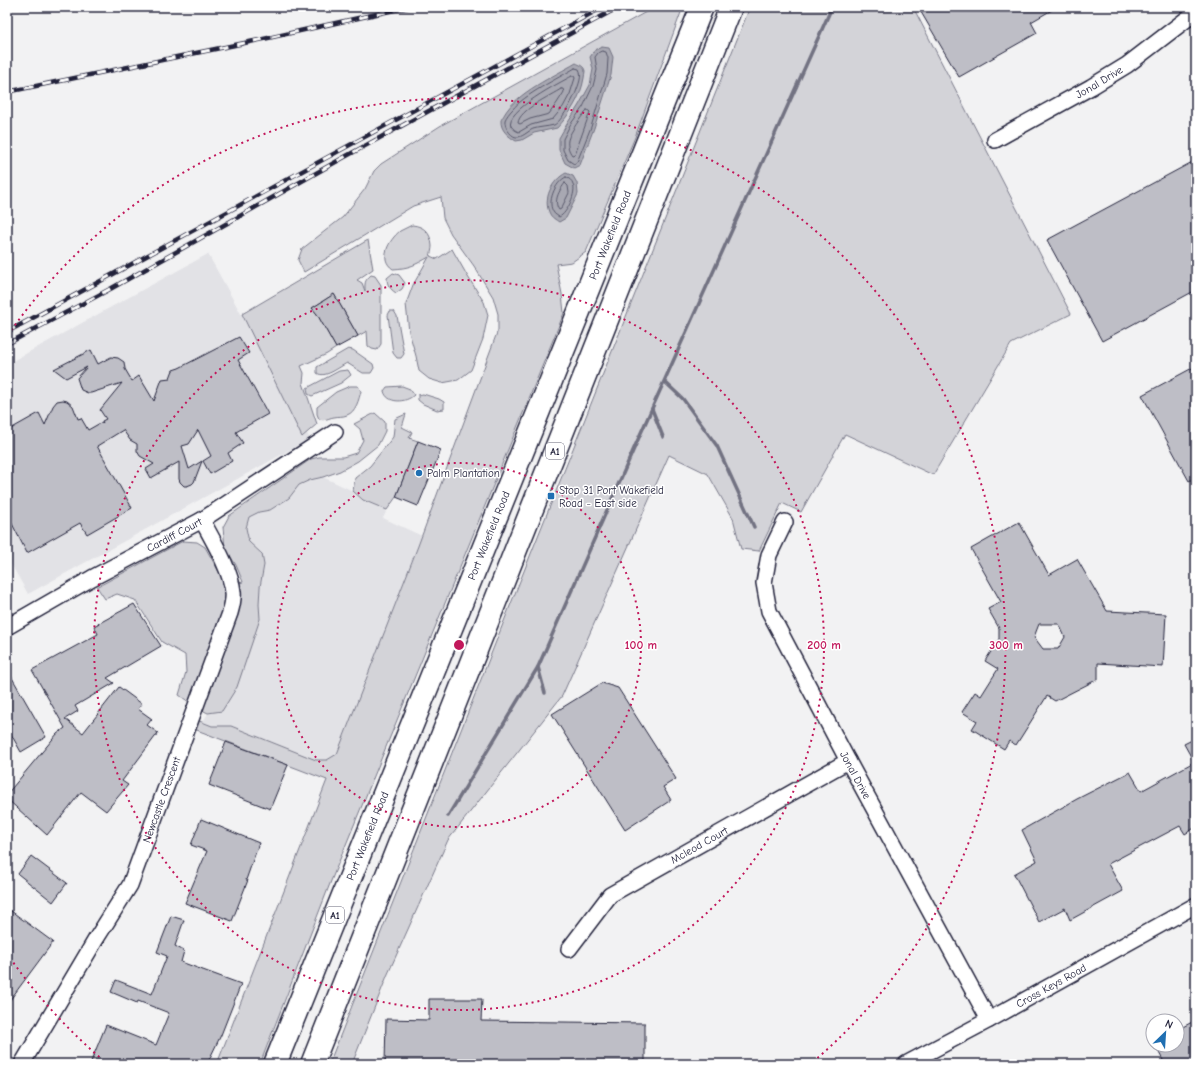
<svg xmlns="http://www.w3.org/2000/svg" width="1203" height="1071" font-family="'Comic Neue',sans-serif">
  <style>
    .built { fill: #e2e2e6 }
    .green { fill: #d3d3d8; stroke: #7a7a8a }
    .water { fill: #a8a8b2; stroke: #727282 }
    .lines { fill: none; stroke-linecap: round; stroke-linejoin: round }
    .shore { stroke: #58586b; stroke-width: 1 }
    .stream { stroke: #727282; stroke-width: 3.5 }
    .building { fill: #bebec6; stroke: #22223b; fill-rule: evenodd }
    .minor-casing { stroke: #22223b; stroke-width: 18 }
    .highway-casing { stroke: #22223b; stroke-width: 25 }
    .minor { stroke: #fff; stroke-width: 15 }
    .highway { stroke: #fff; stroke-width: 22 }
    .rail-casing { stroke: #22223b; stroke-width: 4.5 }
    .rail { stroke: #fff; stroke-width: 3; stroke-dasharray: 9; stroke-linecap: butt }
    .ring { fill: none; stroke: #c2185b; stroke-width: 2; stroke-dasharray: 2 4 }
    .poi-dot { fill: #1f6fb2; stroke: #fff; stroke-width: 1.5 }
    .labels { text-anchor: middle; stroke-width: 3; stroke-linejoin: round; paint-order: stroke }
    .shield { fill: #fff; stroke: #646476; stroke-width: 1 }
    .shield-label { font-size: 10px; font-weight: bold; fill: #22223b }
    .street-label { font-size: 11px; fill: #22223b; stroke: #fff }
    .poi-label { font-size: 11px; fill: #22223b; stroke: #fff; text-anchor: start }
    .centre { fill: #c2185b; stroke: #fff; stroke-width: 2 }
    .ring-label { font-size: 12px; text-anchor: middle; font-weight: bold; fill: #c2185b; stroke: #fff; stroke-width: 3; stroke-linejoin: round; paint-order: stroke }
  </style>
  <rect width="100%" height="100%" fill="#f2f2f3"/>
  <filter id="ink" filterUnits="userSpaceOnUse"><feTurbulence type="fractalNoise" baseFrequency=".025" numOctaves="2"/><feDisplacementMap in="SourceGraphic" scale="8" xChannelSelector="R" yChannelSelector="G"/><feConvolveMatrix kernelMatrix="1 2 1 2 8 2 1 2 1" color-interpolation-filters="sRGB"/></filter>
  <g filter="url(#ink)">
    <g class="built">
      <polygon points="208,254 310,439 28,594 7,557 7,364"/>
      <polygon points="323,477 353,491 363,500 387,510 383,518 422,536 337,755 327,760 316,760 231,726 212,726 203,722 208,713 222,711 260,619 259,604 260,587 264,565 262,554 249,542 246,528 249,517 259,512 270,510 289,498 299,485 310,480"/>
    </g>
    <g class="green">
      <polygon points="655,7 683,7 635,137 586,252 572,262 556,264 562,294 564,313 331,881 260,1064 217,1064 327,780 189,727 192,718 212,726 231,726 316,760 327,760 337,754 418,546 498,330 498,314 493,297 474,266 451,234 443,218 441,197 413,206 304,272 298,260 302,249 343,217 365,189 374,171 381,164 440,126"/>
      <polygon points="750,7 913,7 1071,314 1011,344 933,475 845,434 801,512 782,503 759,551 741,549 733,518 708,474 669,455 562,696 448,840 387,976 352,1064 329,1064 512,601"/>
      <path d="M412,225C424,226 431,233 432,246C432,249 431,253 430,256L437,259L452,249L468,277L484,302L488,315L483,339L471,370L458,380L442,383L429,379L419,371L416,356L409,332L406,304L413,285L429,257C415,265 410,268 393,269C378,259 389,240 400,231C404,229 408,227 412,225Z"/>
      <path d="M368,240L373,269L357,280L362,283L365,291C365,283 364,281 371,275L375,276L381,285V344L377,350L372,349L368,346L367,331L358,336L334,294L312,308L317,314L336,348L327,354L301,366L304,373L303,383L317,424L302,437L242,314Z"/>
      <path d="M393,273L399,275L405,283L402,289L396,293C390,289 387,285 387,278Z"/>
      <polygon points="390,311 394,311 397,316 404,354 401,358 397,358 393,353 388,315"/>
      <path d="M348,349L353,350L373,364L374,368L371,373H363L347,363C339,367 325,379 317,373V367Z"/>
      <polygon points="348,370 351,375 341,383 312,396 308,394 307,388 339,371"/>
      <path d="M350,386H358L361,391C359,399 356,412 347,415C343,417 338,416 334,417C328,418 325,421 319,419L317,414V407L336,392Z"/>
      <path d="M402,386L410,389L414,395C406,403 387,404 384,391L387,387Z"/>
      <polygon points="423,394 439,399 444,402 444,409 437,410 423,404 418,400 418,395"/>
      <polygon points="375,413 385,422 385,431 378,445 358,461 340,471 323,477 310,480 299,485 289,498 270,510 259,512 249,517 246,528 249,542 262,554 264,565 260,587 259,604 260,619 237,687 222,711 208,713 196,707 179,695 186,672 185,655 162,642 135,600 117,594 105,599 97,587 183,541 197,542 205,547 227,586 232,585 243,582 236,565 225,548 223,527 229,516 311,459 319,457 343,457 356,453 363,440 360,429 354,424"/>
      <polygon points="406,414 402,427 412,432 409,438 418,441 396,497 387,510 363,500 353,491 355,478 370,466 393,437 395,419"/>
    </g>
    <g class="water">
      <polygon points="602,47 609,48 613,57 611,75 594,128 580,165 574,168 565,163 559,150 559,138 567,124 579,105 590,85 593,69 590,57 595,50"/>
      <path d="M576,63C580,65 584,66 585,71C585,73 584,76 584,78C581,97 570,114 557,128L534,133L522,140L516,141C509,137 500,130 501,120C501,120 504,115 504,115C516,93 554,76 576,63Z"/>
      <path d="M566,173L573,176L577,183L578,194L566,218L559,222C556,220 551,217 550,214C542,199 552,180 566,173Z"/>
    </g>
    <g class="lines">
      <g class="shore">
        <polygon points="602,51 606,52 608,58 607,74 591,127 577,162 574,164 568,160 563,150 563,139 570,125 583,107 593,86 597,70 595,57 598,53"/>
        <path d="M575,68L579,69C583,76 578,86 576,92C573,100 561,122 554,125C547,127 539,127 533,129C528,131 522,138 516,137C510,136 504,126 505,120C506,117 510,112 512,110C525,94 557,79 575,68Z"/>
        <path d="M572,76H574L575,78L570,94L563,107L553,119L531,125L519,132C516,131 513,129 511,126C504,111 561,82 572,76Z"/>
        <path d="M561,89H563L564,92L557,103L549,114L530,119L520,124L518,123C519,110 550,96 561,89Z"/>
        <path d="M587,110L589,111L590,112L575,154L572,155C569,151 567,146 568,140C570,132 581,117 587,110Z"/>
        <path d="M566,177C569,179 572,180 573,184C577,192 567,214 559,217C558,216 554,214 554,213C546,203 555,182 566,177Z"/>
        <path d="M565,183L568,186L569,193L561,209L559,210C553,201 559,191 565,183Z"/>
      </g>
      <g class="stream">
        <polyline points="665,382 683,399 717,446 754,527"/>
        <polyline points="652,409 663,437"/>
        <polyline points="538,667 545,693"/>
        <polyline points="448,816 538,667 636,444 832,7"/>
      </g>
    </g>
    <g class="building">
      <polygon points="918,7 1057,7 1031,22 1037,33 959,77"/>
      <polygon points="1196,160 1196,290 1102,341 1047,240"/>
      <polygon points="334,294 358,336 336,348 317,314 312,308"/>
      <polygon points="239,337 249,353 238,360 268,414 236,432 243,443 228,453 232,461 210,474 203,461 211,456 198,430 189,444 182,446 189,469 202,461 194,482 192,484 187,486 184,486 180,482 179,479 179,462 151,478 146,469 154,464 140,456 137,451 137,444 130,440 123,430 97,446 132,508 87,534 80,523 27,553 7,514 7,431 39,413 45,425 53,406 57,401 63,400 67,401 73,406 78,419 81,418 88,430 102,422 103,423 102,421 106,419 100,410 122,383 91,393 88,393 81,390 77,378 87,367 66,378 54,369 91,350 98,364 111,357 118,358 124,362 125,369 132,381 139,376 154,401 162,379 170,378 173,370 179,368"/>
      <polygon points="1196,366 1196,477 1189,481 1142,395"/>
      <polygon points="418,441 441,450 418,506 396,497"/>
      <path d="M1019,522L1049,575L1077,559L1107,611L1166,614L1163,667L1098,663V679L1055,701L1047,696L1016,745L1009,741L1004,749L972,729L977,721L962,712L975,692L981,696L998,669L985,661L999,639V628L988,609L1001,602L971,549ZM1039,624H1059L1065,637L1058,649H1043L1034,637Z"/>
      <polygon points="134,604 161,646 107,678 114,683 75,706 78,711 65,719 83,733 119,687 142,704 138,709 152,719 147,725 158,733 122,781 128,785 106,811 81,792 47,835 7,799 7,794 57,734 65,728 32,670 98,634 94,626"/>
      <polygon points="7,669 46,737 21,752 7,727"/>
      <polygon points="602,683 618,688 676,779 663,787 671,800 625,830 552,714"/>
      <polygon points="1196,738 1196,827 1185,834 1180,826 1108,864 1123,891 1070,920 1065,908 1039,922 1014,874 1037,861 1022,830 1077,799 1130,772 1141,791 1194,762 1184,744"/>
      <polygon points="226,742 288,765 270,809 209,785"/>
      <polygon points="201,819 259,843 246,880 248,880 232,921 185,903 207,851 191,845"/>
      <polygon points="31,856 67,883 53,902 18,874"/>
      <polygon points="7,908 53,942 7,1004"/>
      <polygon points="171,916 184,920 175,946 184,951 181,962 241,984 221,1035 207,1064 90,1064 106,1025 156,1045 169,1013 138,1001 137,1003 111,992 116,980 152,994 167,956 157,952"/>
      <polygon points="429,999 482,999 481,1021 645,1023 645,1064 385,1064 386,1019 429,1020"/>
      <polygon points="1196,1020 1196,1064 1165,1064 1155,1045 1177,1045 1177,1030"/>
    </g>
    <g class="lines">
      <defs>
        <g id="minor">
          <path id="s1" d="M995,140L1091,87L1127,65L1196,12"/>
          <path id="s2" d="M785,522L769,555L764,583L769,611L848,761L989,1020"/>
          <path id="s3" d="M7,627L92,578L202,520L335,432"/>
          <path id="s4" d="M569,949L610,895L848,761"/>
          <path id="s5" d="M22,1064L96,939L130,885L230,613C232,606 234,599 233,592C231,570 212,539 202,520"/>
          <path id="s6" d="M906,1064L989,1020L1196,905"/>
        </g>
        <g id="highway">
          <path id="s7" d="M275,1064L702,7"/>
          <polyline points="312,1064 731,7"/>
        </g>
      </defs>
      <use href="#minor" class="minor-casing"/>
      <use href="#highway" class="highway-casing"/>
      <use href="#minor" class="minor"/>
      <use href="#highway" class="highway"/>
      <defs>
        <g id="rail">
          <polyline points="7,92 259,40 408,7"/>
          <polyline points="7,332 603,7"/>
          <polyline points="7,344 112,288 341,159 619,7"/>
        </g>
      </defs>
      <use href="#rail" class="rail-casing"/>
      <use href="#rail" class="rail"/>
    </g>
  </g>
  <g class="ring">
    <circle cx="459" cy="645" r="182"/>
    <circle cx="459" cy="645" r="365"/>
    <path d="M104 1061A547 547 0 0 1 8 955M8 335A547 547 0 1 1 814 1061"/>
  </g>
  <g class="poi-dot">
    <circle cx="419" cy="473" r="4"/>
    <rect x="547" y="492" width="8" height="8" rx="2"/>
  </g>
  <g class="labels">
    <g class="shield">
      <rect x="546" y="443" width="18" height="16" rx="3"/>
      <rect x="326" y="907" width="18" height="16" rx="3"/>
    </g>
    <g class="shield-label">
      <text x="555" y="455">A1</text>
      <text x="335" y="919">A1</text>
    </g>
    <g class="street-label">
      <text dy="4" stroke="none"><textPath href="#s1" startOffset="119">Jonal Drive</textPath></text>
      <text dy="4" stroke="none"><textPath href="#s7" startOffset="894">Port Wakefield Road</textPath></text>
      <text dy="4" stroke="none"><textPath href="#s3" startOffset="191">Cardiff Court</textPath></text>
      <text dy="4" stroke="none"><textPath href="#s7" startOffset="570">Port Wakefield Road</textPath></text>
      <text dy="4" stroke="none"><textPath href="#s2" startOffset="279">Jonal Drive</textPath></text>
      <text dy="4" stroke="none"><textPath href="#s5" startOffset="300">Newcastle Crescent</textPath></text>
      <text dy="4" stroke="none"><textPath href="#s7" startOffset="246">Port Wakefield Road</textPath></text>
      <text dy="4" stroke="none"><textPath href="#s4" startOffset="170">Mcleod Court</textPath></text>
      <text dy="4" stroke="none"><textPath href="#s6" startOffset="165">Cross Keys Road</textPath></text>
    </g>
    <g class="poi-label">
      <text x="427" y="477">Palm Plantation</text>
      <text x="559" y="494">Stop 31 Port Wakefield<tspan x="559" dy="13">Road - East side</tspan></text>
    </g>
  </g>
  <circle cx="459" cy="645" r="6" class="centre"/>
  <g class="ring-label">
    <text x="641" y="649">100 m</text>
    <text x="824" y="649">200 m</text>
    <text x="1006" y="649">300 m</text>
  </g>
  <rect width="1203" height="1071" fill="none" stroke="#fff" stroke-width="24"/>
  <rect x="12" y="12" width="1179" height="1047" fill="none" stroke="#22223b" stroke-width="1.5" filter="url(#ink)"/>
  <g transform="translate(1165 1033) rotate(25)"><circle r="19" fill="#ffffff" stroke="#a7a7b1"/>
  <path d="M0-3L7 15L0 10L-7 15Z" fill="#1f6fb2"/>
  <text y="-6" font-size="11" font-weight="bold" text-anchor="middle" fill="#22223b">N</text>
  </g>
</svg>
